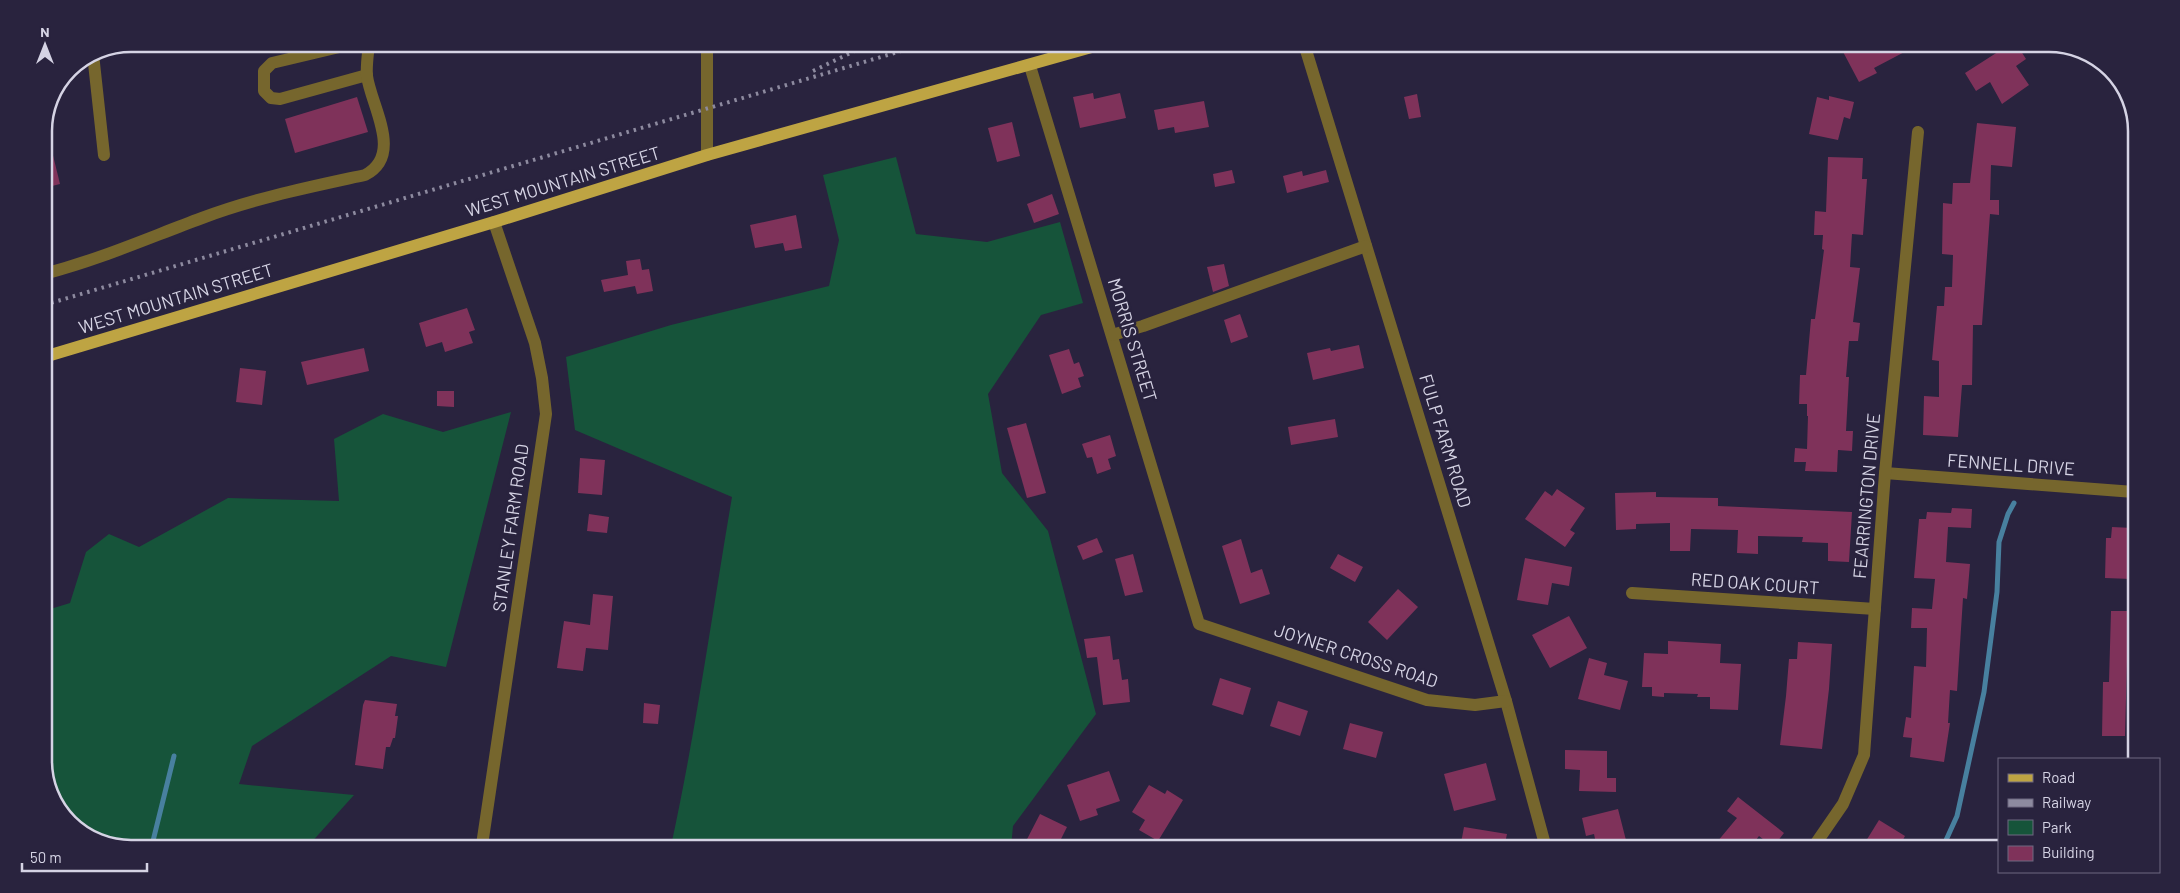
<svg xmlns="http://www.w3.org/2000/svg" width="2180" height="893" font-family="Barlow,sans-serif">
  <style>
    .green { fill: #16543a }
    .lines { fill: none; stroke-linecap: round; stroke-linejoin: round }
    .stream { stroke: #48809f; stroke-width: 5 }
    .building { fill: #7f325a }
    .minor { stroke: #76662d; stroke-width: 12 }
    .major { stroke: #bea443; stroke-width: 12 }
    .rail { stroke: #8d8a9f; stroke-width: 4; stroke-dasharray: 2.5 5; stroke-linecap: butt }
    .labels { text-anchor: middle; stroke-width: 5; stroke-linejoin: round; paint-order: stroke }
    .street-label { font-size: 18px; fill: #d5d3e4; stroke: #29233e }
    .rim { fill: none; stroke: #d5d3e4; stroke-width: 2.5 }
  </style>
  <rect width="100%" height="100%" fill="#29233e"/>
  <g class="green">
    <path d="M896,157L916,234L987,242L1060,222L1083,303L1041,315L988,394L1002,473L1048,531L1096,714L1013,826L1011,847L671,846C696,731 712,614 732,497L575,430L566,357L671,325L829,286L839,240L823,175Z"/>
    <polygon points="511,412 446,667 391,656 252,746 239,784 354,795 309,845 103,845 62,815 44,768 44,611 70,603 86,552 109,534 139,547 228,498 339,501 334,439 383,414 443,432"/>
  </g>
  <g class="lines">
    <g class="stream">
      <polyline points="152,845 174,756"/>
      <polyline points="1942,849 1957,816 1984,692 1997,592 1999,542 2008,514 2014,503"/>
    </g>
  </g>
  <g class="building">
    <polygon points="1841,48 1912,48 1874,68 1877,73 1859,82"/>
    <polygon points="2004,48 2019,48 2026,59 2016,66 2029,85 2002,104 1990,82 1976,91 1965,73"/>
    <polygon points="1093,93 1094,99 1120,93 1126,118 1080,128 1073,97"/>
    <polygon points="1417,94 1421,117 1409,119 1404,97"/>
    <polygon points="1829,96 1854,102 1850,119 1844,117 1838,140 1809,134 1817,97 1829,100"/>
    <polygon points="357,97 368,132 295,153 285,119"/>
    <polygon points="1204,101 1209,127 1175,133 1174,127 1158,130 1154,110"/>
    <polygon points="1012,122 1020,156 997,162 988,128"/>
    <polygon points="1977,123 2016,127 2012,167 1991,165 1990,200 1999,200 1999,215 1990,214 1982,325 1973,325 1972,385 1962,385 1958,437 1923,435 1924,396 1939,397 1939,361 1932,360 1937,306 1944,306 1945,287 1952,287 1953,255 1942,254 1943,203 1952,204 1953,183 1970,183"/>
    <polygon points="49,139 60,184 44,188 44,140"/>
    <polygon points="1828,157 1863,158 1862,179 1867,179 1863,235 1852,234 1850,267 1860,268 1853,322 1860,323 1858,341 1849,341 1846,377 1849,377 1846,431 1853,431 1852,451 1838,450 1837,472 1805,471 1806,462 1794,462 1795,448 1807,449 1808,416 1807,416 1807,404 1799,404 1800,375 1806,375 1811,319 1815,319 1824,250 1822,249 1823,235 1814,235 1815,211 1826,212"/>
    <polygon points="1232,170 1235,183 1215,187 1213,174"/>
    <polygon points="1326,170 1329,182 1287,193 1283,176 1302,171 1303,176"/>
    <polygon points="1052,194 1059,214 1034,223 1027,204"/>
    <polygon points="796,215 802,248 785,251 783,243 755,248 750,225"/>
    <polygon points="640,259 642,270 649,269 653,291 637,294 635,286 604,292 601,280 628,275 626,261"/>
    <polygon points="1224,264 1229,286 1213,292 1207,267"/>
    <polygon points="467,308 475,330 469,332 473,343 445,352 442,342 426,347 419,323"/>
    <polygon points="1240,314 1248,337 1231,343 1224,320"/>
    <polygon points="1359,345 1364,368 1313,380 1307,353 1330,348 1331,351"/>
    <polygon points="364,348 369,371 307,385 301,362"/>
    <polygon points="1069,349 1074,364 1079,362 1084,376 1078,378 1081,387 1062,394 1049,355"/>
    <polygon points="240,368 266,371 262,405 236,402"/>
    <polygon points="437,391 454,391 454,407 437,406"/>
    <polygon points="1335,419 1338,437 1291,445 1288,427"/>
    <polygon points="1026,423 1046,493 1027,498 1007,428"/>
    <polygon points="1110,435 1116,456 1108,459 1111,469 1097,474 1092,457 1087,458 1082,444"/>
    <polygon points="580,458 605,460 602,495 578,493"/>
    <polygon points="1557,489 1585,508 1570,530 1575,533 1565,547 1525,519 1545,491 1552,496"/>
    <polygon points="1656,492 1656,497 1718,498 1718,506 1852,512 1849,562 1828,561 1828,543 1802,542 1803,537 1758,536 1758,554 1737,553 1738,530 1691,529 1690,551 1670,551 1670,523 1636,524 1636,529 1616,530 1615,493"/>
    <polygon points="1952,508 1972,509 1971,528 1948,527 1946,562 1970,564 1967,599 1963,598 1957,691 1950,690 1948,723 1950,723 1944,762 1910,757 1912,738 1903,737 1906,717 1911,718 1914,666 1926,667 1927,628 1911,628 1912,608 1932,609 1935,579 1914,578 1919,519 1926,519 1927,512 1951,513"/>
    <polygon points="589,514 609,517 607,533 587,531"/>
    <polygon points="2112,527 2133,528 2131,579 2105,578 2106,538 2111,538"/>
    <polygon points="1097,538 1103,552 1083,560 1077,546"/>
    <polygon points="1241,539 1251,573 1262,569 1270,594 1240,604 1222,546"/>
    <polygon points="1133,554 1143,592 1125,596 1115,559"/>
    <polygon points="1338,554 1363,567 1355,582 1330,568"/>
    <polygon points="1525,558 1572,567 1569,586 1552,583 1548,605 1517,600"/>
    <polygon points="1398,589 1418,607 1387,640 1368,622"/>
    <polygon points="593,594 613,596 608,650 586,648 583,671 557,668 564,621 590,625"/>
    <polygon points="2111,611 2133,611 2132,660 2127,660 2125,736 2102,736 2103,682 2109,682"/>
    <polygon points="1569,616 1587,648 1550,668 1532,635"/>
    <polygon points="1110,636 1113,660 1119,659 1122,680 1128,679 1130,702 1103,705 1097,657 1087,658 1084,639"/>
    <polygon points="1668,641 1721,644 1720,663 1741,664 1738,710 1710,709 1710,697 1697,697 1698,694 1664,693 1664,697 1652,696 1652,687 1642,687 1644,653 1668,654"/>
    <polygon points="1798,642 1832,644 1829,689 1822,749 1780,745 1786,696 1789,659 1797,659"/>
    <polygon points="1589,658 1607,663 1604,675 1628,681 1620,710 1578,699"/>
    <polygon points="1220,678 1251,688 1243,715 1212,705"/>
    <polygon points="365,700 397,704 395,716 398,716 395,738 393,738 390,747 386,747 383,769 355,765 363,705"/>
    <polygon points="1278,701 1308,711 1300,736 1270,726"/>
    <polygon points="644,703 660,705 658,724 643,723"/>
    <polygon points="1350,723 1383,732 1376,758 1343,749"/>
    <polygon points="1565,750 1607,751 1607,778 1616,778 1616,792 1579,791 1580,770 1565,769"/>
    <polygon points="1486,763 1496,800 1454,811 1444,774"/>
    <polygon points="1109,771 1120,801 1096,809 1098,815 1080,821 1067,785"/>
    <polygon points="1149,785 1165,794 1167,790 1183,800 1158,841 1139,830 1145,820 1132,812"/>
    <polygon points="1738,797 1784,833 1773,847 1759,836 1749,849 1712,848 1737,818 1727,811"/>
    <polygon points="1618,809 1628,848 1597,848 1594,834 1586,836 1582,818"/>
    <polygon points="1040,814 1067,827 1057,847 1023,847"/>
    <polygon points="1879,820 1905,836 1898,849 1861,849"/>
    <polygon points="1464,827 1507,834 1504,848 1460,848"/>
  </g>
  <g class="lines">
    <g class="minor">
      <polyline points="352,44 272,63 264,71 264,91 271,98 280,99 367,75"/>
      <polyline points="1305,47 1506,701 1546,848"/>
      <polyline points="93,54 104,155"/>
      <polyline points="1030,66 1199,624 1427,700 1475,705 1506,701"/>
      <polyline points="707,155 707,45"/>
      <path d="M44,274C101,259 148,238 202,218C255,198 310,187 365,175C404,155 371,106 367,76C366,66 368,54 369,44"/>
      <polyline points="1112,335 1143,326 1366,246"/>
      <polyline points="1885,473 2134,492"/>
      <polyline points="1632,593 1875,609"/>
      <polyline points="482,845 546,414 542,378 535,343 494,222"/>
      <polyline points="1812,849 1843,804 1864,755 1885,473 1918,132"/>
    </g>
    <polyline class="major" points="44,357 494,222 707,155 1095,46"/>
    <g class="rail">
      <polyline points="813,71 865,46"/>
      <polyline points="44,305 918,46"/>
    </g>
  </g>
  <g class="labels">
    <g class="street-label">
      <text transform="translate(563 182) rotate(-17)" y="6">WEST MOUNTAIN STREET</text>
      <text transform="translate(176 299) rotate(-17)" y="6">WEST MOUNTAIN STREET</text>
      <text transform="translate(1132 340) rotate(73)" y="6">MORRIS STREET</text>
      <text transform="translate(1445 441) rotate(73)" y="6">FULP FARM ROAD</text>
      <text transform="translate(2011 465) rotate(4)" y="6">FENNELL DRIVE</text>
      <text transform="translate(1867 496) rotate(-85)" y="6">FEARRINGTON DRIVE</text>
      <text transform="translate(511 528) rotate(-82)" y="6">STANLEY FARM ROAD</text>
      <text transform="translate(1755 584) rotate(4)" y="6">RED OAK COURT</text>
      <text transform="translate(1356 656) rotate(18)" y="6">JOYNER CROSS ROAD</text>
    </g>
  </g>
  <path d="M0 0H2180V893H0ZM131 52H2049A79 79 0 0 1 2128 131V761A79 79 0 0 1 2049 840H131A79 79 0 0 1 52 761V131A79 79 0 0 1 131 52Z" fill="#29233e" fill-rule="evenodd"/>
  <path class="rim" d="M131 52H2049A79 79 0 0 1 2128 131V761A79 79 0 0 1 2049 840H131A79 79 0 0 1 52 761V131A79 79 0 0 1 131 52Z"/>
  <rect x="1998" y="758" width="162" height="115" fill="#29233e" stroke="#6e6980"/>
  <rect x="2008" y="774" width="25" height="8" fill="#bea443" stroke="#6e6980"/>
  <text x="2042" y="783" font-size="15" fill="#d5d3e4">Road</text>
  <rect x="2008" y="799" width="25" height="8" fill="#8d8a9f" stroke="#6e6980"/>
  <text x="2042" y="808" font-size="15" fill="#d5d3e4">Railway</text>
  <rect x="2008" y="820" width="25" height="15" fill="#16543a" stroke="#6e6980"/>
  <text x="2042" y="833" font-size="15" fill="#d5d3e4">Park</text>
  <rect x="2008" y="846" width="25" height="15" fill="#7f325a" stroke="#6e6980"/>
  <text x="2042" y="858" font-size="15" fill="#d5d3e4">Building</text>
  <g transform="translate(45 45)" stroke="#29233e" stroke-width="4" paint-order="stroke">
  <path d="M0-4L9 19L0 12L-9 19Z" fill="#d5d3e4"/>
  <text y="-8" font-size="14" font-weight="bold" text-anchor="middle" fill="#d5d3e4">N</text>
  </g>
  <path d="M22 863v8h125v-8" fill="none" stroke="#d5d3e4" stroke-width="2.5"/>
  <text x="30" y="863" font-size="15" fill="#d5d3e4" stroke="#29233e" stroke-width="4" paint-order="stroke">50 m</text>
</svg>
